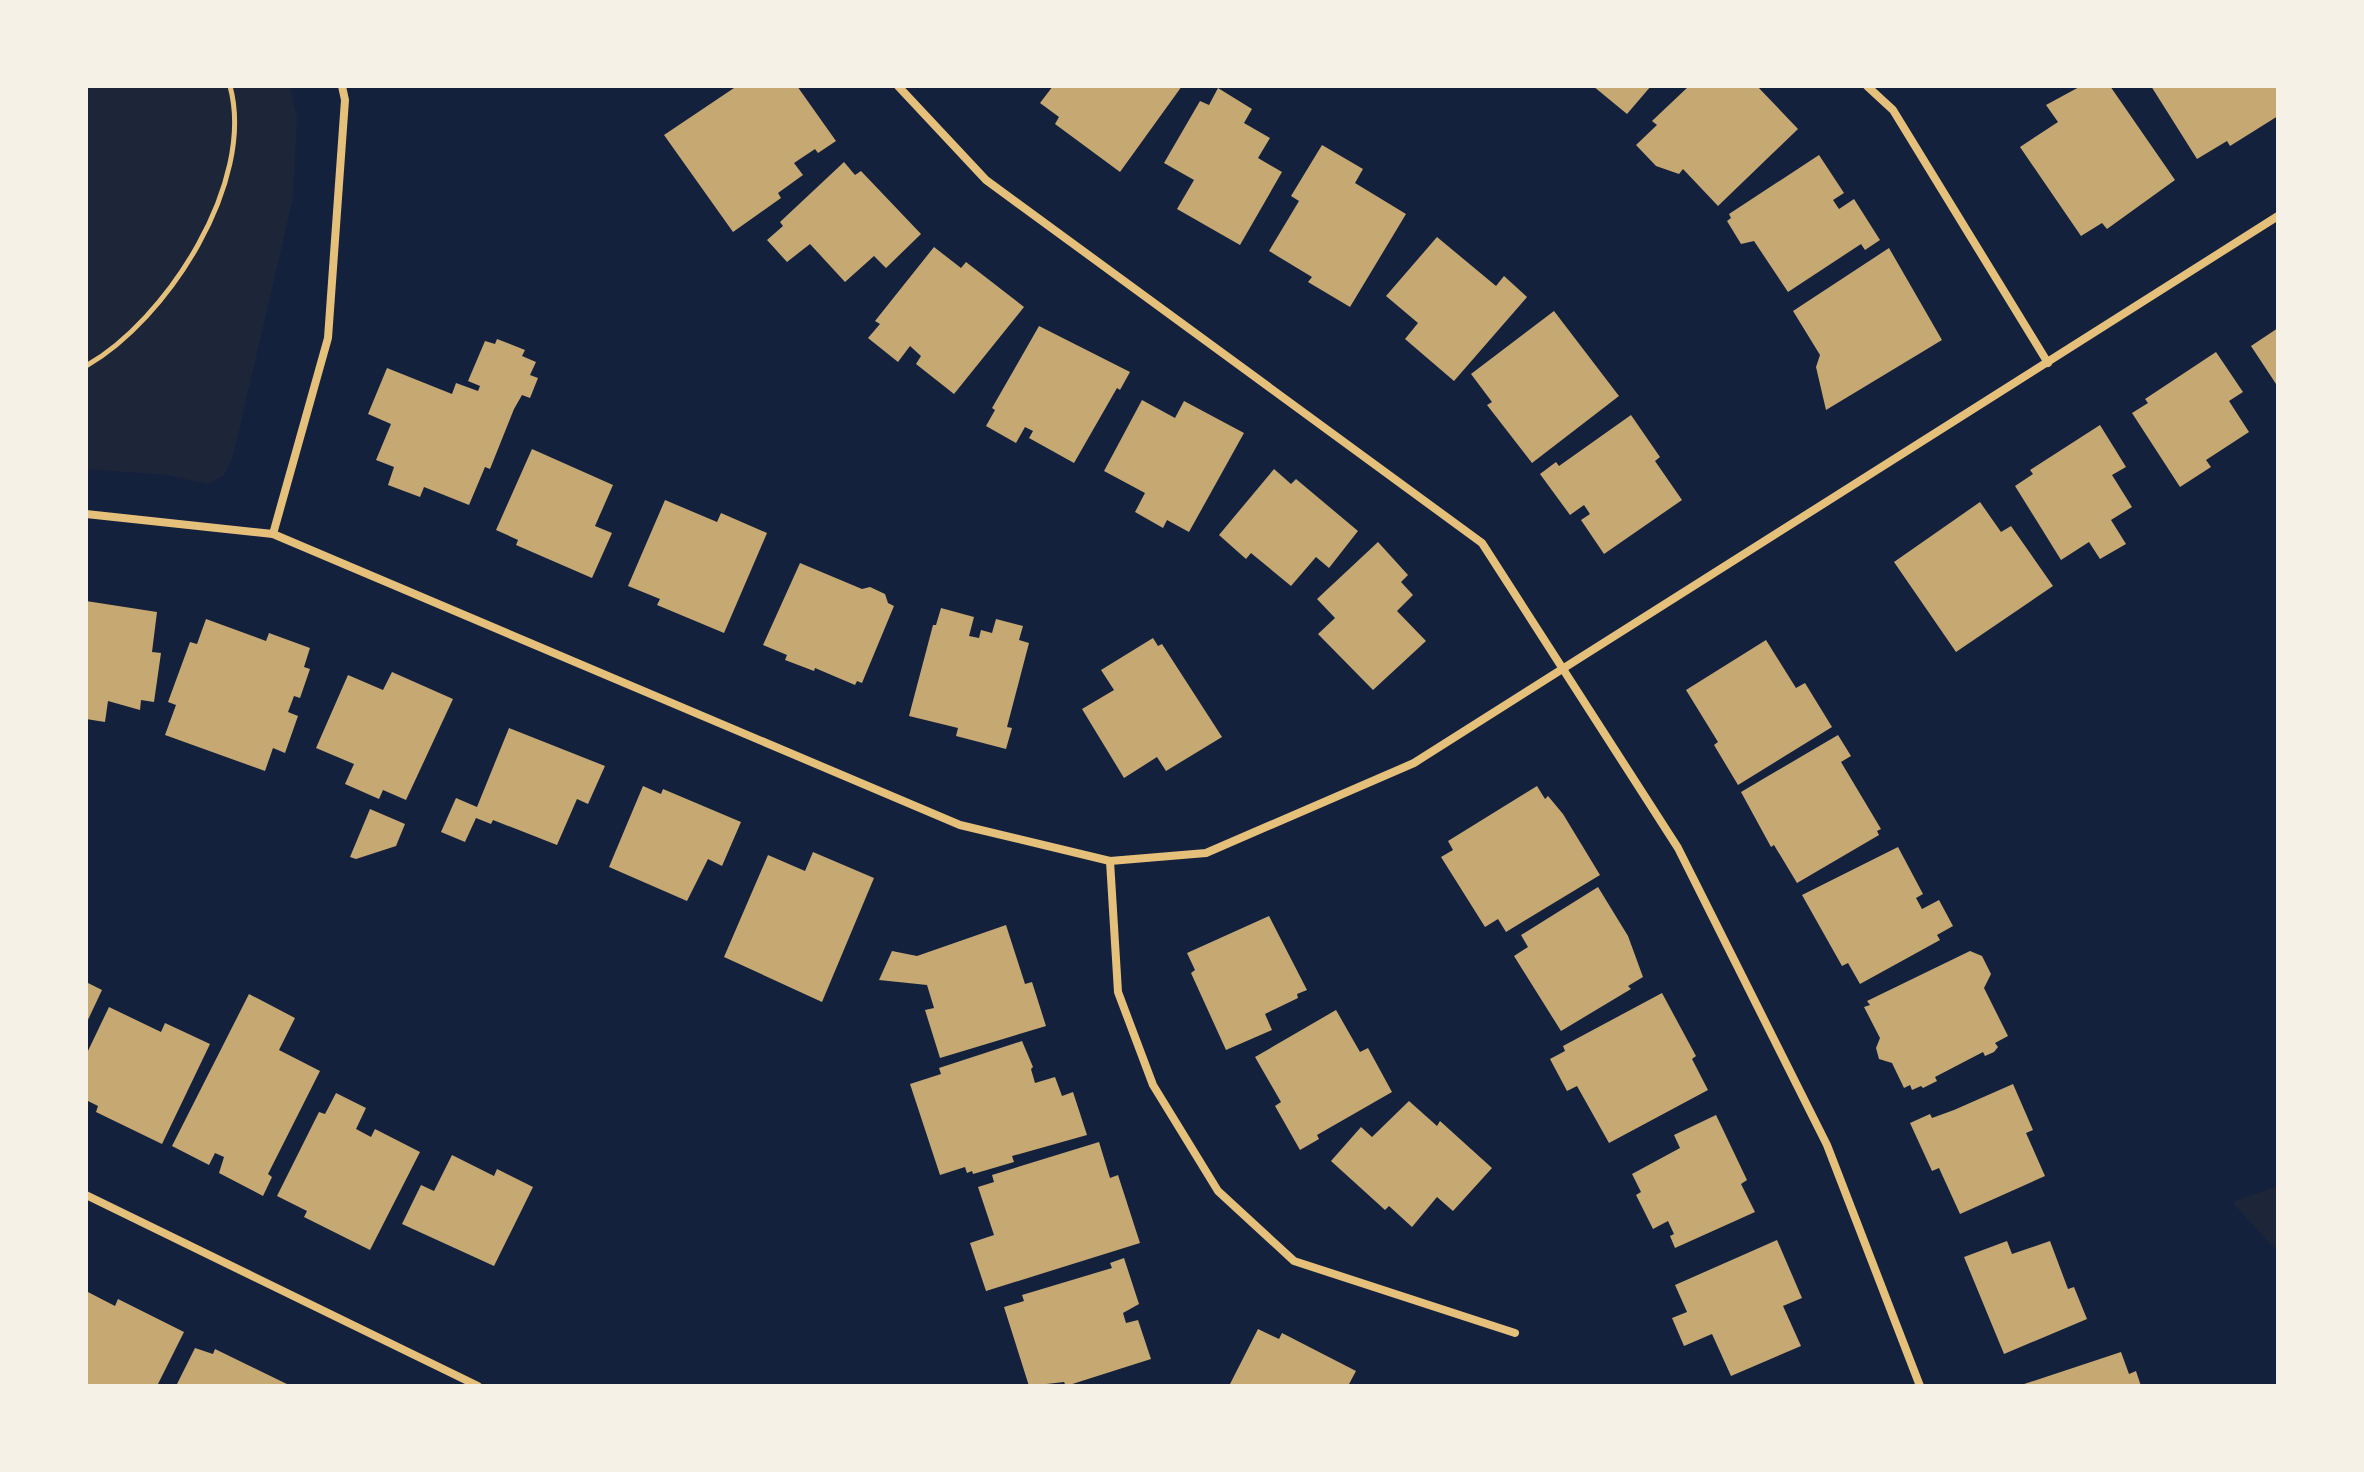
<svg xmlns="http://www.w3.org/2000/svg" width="2364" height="1472" font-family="Inter,sans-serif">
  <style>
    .green { fill: #1d2539 }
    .building { fill: #c6a872 }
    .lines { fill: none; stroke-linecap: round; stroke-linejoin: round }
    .path { stroke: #e5c07b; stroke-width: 5 }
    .minor { stroke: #e5c07b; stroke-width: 8 }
  </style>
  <rect width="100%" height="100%" fill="#14213d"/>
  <g class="green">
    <polygon points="86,86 290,86 297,117 293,198 233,456 224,475 208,484 166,475 86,469"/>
    <polygon points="2278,1186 2278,1252 2232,1202"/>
  </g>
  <g class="building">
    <polygon points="737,86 797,86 836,141 818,153 815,149 794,163 803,175 778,193 781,198 733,232 664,135"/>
    <polygon points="1053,86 1182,86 1120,172 1055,124 1059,117 1040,103"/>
    <polygon points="1593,86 1651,86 1627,114"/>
    <polygon points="1689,86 1757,86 1798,129 1718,206 1683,169 1679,174 1656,166 1636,145 1657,125 1652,121"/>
    <polygon points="2081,86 2110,86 2175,180 2107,229 2102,223 2081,236 2020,147 2058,122 2046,105"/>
    <polygon points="2151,86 2278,86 2278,116 2230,146 2227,141 2197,159"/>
    <polygon points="1218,88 1252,109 1244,123 1270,138 1258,158 1282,172 1240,245 1177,209 1194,180 1164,163 1200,101 1209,105"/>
    <polygon points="1322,145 1363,169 1355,183 1406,214 1350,307 1308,282 1312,277 1269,251 1299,201 1291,196"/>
    <polygon points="1819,155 1844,193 1833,200 1839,209 1854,199 1880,240 1865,250 1861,244 1788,292 1754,241 1741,244 1727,221 1731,218 1729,214"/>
    <polygon points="844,162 855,175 861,171 921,234 886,268 874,256 845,282 810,244 787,262 767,240 783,226 780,222"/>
    <polygon points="1437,237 1496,286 1504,276 1527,297 1454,381 1405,339 1418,323 1386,296"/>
    <polygon points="934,247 961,268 966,262 1024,307 954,394 916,364 921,356 910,346 898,362 868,338 880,324 875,321"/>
    <polygon points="1889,248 1942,340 1826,410 1816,367 1820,355 1793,311"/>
    <polygon points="1554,311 1619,396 1532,463 1487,405 1492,402 1471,374"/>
    <polygon points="1039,326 1130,372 1120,390 1117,388 1074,463 1029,438 1033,431 1025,427 1016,443 986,426 995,410 992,408"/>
    <polygon points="2278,328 2278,387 2251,346"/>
    <polygon points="497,339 525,350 522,356 536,362 530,375 538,378 530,398 522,395 514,409 490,469 485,467 469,505 424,487 420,497 388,485 394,467 376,460 391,424 368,414 387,368 452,394 456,383 478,391 480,386 468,381 485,341 495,344"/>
    <polygon points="2216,352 2243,392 2229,401 2249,432 2206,460 2211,467 2180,487 2132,413 2148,403 2145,399"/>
    <polygon points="1142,400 1175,418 1184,401 1244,433 1189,532 1167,520 1163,528 1135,512 1145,493 1104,471"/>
    <polygon points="1631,415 1660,457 1655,461 1682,500 1604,554 1581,520 1590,514 1584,505 1570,515 1540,474 1556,462 1559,466"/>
    <polygon points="2100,425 2126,467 2112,475 2132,507 2111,520 2126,544 2100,559 2089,542 2061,560 2015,486 2033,474 2030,470"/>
    <polygon points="532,449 613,485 595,526 612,533 592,578 516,545 518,540 496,530"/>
    <polygon points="1274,469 1291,484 1296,479 1358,531 1329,568 1316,557 1291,586 1251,553 1246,559 1219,535"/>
    <polygon points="665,500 717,522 721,513 767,533 724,633 657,605 660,599 628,586"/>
    <polygon points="1980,502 2001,532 2011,526 2053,586 1956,652 1894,562"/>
    <polygon points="1378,542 1408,575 1401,582 1413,595 1397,611 1426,641 1373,690 1318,634 1335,618 1317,599"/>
    <polygon points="800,563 862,589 870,587 885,594 888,603 894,606 862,683 857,681 855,685 815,668 814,671 785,660 787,655 763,645"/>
    <polygon points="86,601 157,612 152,652 161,653 154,702 141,700 140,710 108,701 105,722 86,719"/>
    <polygon points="941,608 974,617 969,636 979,638 981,630 992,633 996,619 1023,626 1019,640 1029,643 1007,727 1012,728 1006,749 956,736 958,728 909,716 933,625 936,625"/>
    <polygon points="206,619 266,641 269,633 310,648 304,667 310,669 300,698 294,696 288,712 298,716 285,753 273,748 265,771 165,735 176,705 168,702 190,642 197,644"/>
    <polygon points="1153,638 1158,646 1162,644 1222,737 1166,771 1157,757 1124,778 1082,709 1114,690 1101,670"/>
    <polygon points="1766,640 1796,688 1805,683 1832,727 1738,785 1714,745 1718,742 1686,690"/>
    <polygon points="392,672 453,699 406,800 383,790 379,799 345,784 354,764 316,748 348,675 383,690"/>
    <polygon points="509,728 605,766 588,804 577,799 557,845 493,820 491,824 476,818 465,842 441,832 456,798 477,807"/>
    <polygon points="1838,735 1851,756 1841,762 1881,829 1877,831 1879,835 1797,883 1774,845 1771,847 1741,792"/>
    <polygon points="643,786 661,794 663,789 741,822 722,866 708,859 687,901 609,867"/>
    <polygon points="1537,786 1545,799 1548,796 1563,814 1600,875 1506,932 1498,919 1485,927 1441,857 1453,850 1448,841"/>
    <polygon points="370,809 405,824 396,846 356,859 350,857"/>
    <polygon points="1898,847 1923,894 1916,898 1922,909 1939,900 1953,926 1937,935 1940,940 1860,984 1848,963 1842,966 1802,895"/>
    <polygon points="813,852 874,878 822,1002 724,957 768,855 805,871"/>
    <polygon points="1598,887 1628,936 1643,977 1628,986 1631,989 1561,1031 1514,956 1528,947 1521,935"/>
    <polygon points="1269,916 1307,990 1297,994 1298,998 1265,1014 1272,1030 1226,1050 1191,973 1195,970 1187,953"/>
    <polygon points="1006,925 1025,984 1032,982 1046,1026 940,1058 925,1010 934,1008 927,985 879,980 892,951 917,956"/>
    <polygon points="1970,951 1982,956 1991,974 1984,988 2008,1036 1995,1043 1998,1047 1994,1052 1985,1056 1983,1052 1935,1077 1937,1081 1923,1088 1921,1086 1912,1090 1910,1085 1904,1088 1892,1063 1879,1059 1876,1048 1880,1038 1864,1007 1870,1005 1867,1001"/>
    <polygon points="86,982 102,990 86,1024"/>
    <polygon points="1662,993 1696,1056 1692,1059 1708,1090 1609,1143 1577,1086 1567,1091 1550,1059 1565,1051 1563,1046"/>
    <polygon points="249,994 295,1018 279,1050 320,1071 268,1174 272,1177 263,1196 219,1173 224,1157 215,1153 209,1165 172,1146"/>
    <polygon points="109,1007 161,1032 165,1023 210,1044 162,1144 96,1112 98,1106 86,1100 86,1055"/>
    <polygon points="1336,1010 1360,1052 1368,1048 1392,1092 1317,1135 1319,1139 1300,1150 1275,1106 1281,1102 1255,1057"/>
    <polygon points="1022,1041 1033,1067 1031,1069 1035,1083 1055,1077 1062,1096 1073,1092 1087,1135 1012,1156 1014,1162 973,1174 972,1171 967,1173 965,1167 940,1175 910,1084 941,1074 939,1068"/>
    <polygon points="2013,1084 2033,1130 2026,1133 2045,1176 1960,1214 1939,1168 1932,1171 1910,1123 1930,1114 1932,1118 1954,1110"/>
    <polygon points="336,1093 366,1108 356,1129 371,1137 375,1129 420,1152 370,1250 304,1217 307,1211 277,1196 319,1112 325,1114"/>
    <polygon points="1409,1101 1437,1126 1440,1121 1492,1168 1453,1211 1437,1197 1412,1227 1389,1206 1385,1210 1331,1161 1361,1127 1372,1137"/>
    <polygon points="1716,1115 1747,1180 1741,1184 1755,1212 1675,1248 1670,1236 1674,1234 1668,1221 1653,1229 1636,1195 1641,1192 1632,1174 1680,1148 1674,1135"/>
    <polygon points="1099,1142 1110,1178 1118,1175 1140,1243 986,1291 970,1243 994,1235 978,1187 994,1182 992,1175"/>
    <polygon points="452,1155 494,1176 497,1169 533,1187 494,1266 402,1224 421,1185 434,1191"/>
    <polygon points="1777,1240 1802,1298 1783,1306 1801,1346 1731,1376 1712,1334 1684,1346 1672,1318 1687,1312 1675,1285"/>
    <polygon points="2007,1241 2012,1254 2050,1241 2068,1289 2074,1287 2087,1319 2004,1354 1964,1257"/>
    <polygon points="1124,1258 1139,1304 1123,1313 1126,1323 1138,1320 1151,1359 1066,1386 1064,1382 1029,1386 1004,1307 1024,1301 1022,1295 1112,1268 1110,1263"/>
    <polygon points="86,1291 115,1306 118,1299 184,1332 157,1386 86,1386"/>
    <polygon points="1258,1329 1279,1339 1282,1333 1356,1371 1348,1386 1229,1386"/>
    <polygon points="195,1348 213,1354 215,1349 291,1386 176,1386"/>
    <polygon points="2121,1352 2129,1374 2136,1371 2141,1386 2018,1386"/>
  </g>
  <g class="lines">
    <path class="path" d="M86,366C167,320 256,182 230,86"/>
    <g class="minor">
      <polyline points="898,86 986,180 1482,543 1678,848 1827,1145 1920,1386"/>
      <polyline points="1867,86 1893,110 2048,363"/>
      <polyline points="86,514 273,534 960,825 1110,861 1206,853 1414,763 2278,216"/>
      <polyline points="273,534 328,338 345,100 342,86"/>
      <polyline points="1110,861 1118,992 1153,1085 1218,1191 1294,1261 1515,1333"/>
      <polyline points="86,1195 478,1386"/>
    </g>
  </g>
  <rect width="2364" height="1472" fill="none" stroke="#f6f1e7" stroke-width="176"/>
</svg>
